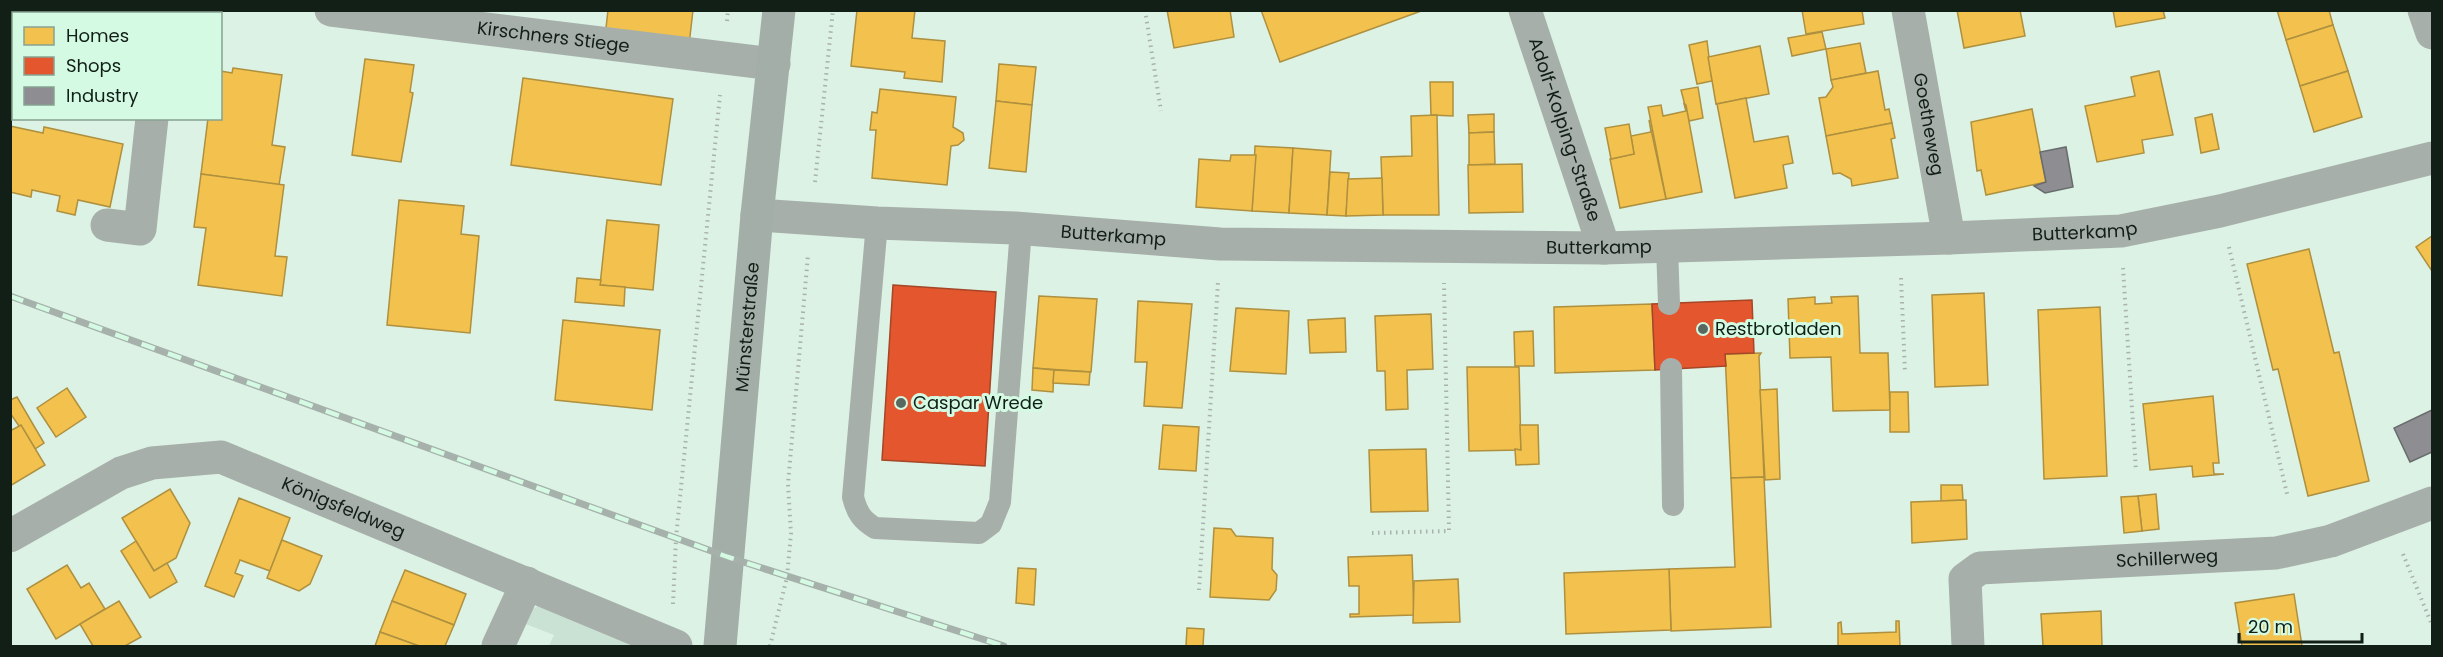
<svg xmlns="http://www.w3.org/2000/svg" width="2443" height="657" font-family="Poppins,sans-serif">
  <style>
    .green { fill: #cae2d3 }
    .homes { fill: #f2c14e; stroke: #ae903e; stroke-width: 1.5 }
    .shops { fill: #e4572e; stroke: #a54627; stroke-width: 1.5 }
    .industry { fill: #8d8d92; stroke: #686c6d; stroke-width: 1.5 }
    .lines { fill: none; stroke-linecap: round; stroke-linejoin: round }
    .path { stroke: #a9b2ac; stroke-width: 4; stroke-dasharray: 1.5 4.5; stroke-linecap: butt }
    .lane { stroke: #a7afaa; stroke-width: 22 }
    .street { stroke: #a7afaa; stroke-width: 33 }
    .secondary { stroke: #a4aea8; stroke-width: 33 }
    .rail-casing { stroke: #a5b1aa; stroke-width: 7 }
    .rail { stroke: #d4fae3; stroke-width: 4.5; stroke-dasharray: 14; stroke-linecap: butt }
    .poi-dot { fill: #58695f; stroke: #d4fae3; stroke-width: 2 }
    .labels { text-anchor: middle; stroke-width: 6; stroke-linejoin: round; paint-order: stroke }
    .street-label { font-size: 18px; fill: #111f17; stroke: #d4fae3 }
    .poi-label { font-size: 18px; fill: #111f17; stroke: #d4fae3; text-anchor: start }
  </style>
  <rect width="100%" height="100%" fill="#dcf2e5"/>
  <polygon class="green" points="541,604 645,646 549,646 554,635 523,623 531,610"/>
  <g class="homes">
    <polygon points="608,10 693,10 689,45 605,37"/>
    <polygon points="857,10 915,10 912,38 945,41 942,82 904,78 905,72 851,66"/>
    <polygon points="1167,10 1230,10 1234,37 1174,48"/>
    <polygon points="1261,10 1424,10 1280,62"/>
    <polygon points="1802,10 1862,10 1864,24 1806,34"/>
    <polygon points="1957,10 2020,10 2025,36 1964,48"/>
    <polygon points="2113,10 2163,10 2165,18 2116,27"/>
    <polygon points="2277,10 2329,10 2333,25 2286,40"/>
    <polygon points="2333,25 2348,71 2300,86 2286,40"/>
    <polygon points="1822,32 1826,49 1792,56 1788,38"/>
    <polygon points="1707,41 1712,81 1697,84 1689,45"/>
    <polygon points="1860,43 1866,73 1831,80 1826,49"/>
    <polygon points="1760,46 1769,94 1716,104 1708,57"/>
    <polygon points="365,59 414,65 410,92 413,93 401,162 352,155"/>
    <polygon points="999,64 1036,67 1032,105 996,101"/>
    <polygon points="233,68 282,75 272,145 285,147 279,185 201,174 208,118 220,118 220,71 232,73"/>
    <polygon points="1878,71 1885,110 1889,109 1892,123 1826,136 1819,98 1826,97 1833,87 1831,80"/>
    <polygon points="2159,71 2173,135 2142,140 2144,153 2097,162 2085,106 2135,96 2131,77"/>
    <polygon points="2348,71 2362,117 2314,132 2300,86"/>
    <polygon points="523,78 673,99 661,185 511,165"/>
    <polygon points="1430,82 1453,82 1453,116 1431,115"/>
    <polygon points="1698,87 1703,118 1689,121 1681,90"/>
    <polygon points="880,89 956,97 953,127 963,133 964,140 958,145 951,146 947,185 872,178 876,130 870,130 872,112 877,113"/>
    <polygon points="1746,98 1754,142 1788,136 1793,163 1783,165 1787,188 1735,198 1717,104"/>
    <polygon points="996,101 1032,105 1026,172 989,168"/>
    <polygon points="1684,104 1686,105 1702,192 1666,199 1648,107 1661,105 1663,116 1686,111"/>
    <polygon points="2032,109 2046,182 1986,195 1981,170 1977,171 1971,122"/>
    <polygon points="1494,114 1494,132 1469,133 1468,115"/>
    <polygon points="2212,114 2219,149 2201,153 2195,118"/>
    <polygon points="1437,115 1439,215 1383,215 1381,157 1412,156 1411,116"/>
    <polygon points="1649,120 1666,199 1620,208 1610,159 1634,154 1631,136 1651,132"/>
    <polygon points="1892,123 1895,138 1891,139 1898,178 1852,186 1851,179 1840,173 1833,174 1826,136"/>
    <polygon points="1629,124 1634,154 1611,159 1605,128"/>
    <polygon points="10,126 43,133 44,127 123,144 110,207 78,200 75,215 57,211 60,196 32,190 31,197 10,192"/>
    <polygon points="1494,132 1495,164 1469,165 1469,133"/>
    <polygon points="1255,146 1293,148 1289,213 1252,211"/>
    <polygon points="1293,148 1331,151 1327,215 1289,213"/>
    <polygon points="1231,155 1256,155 1252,211 1196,207 1199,159 1230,161"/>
    <polygon points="1522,164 1523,212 1469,213 1468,165"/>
    <polygon points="1330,172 1349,173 1346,216 1327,215"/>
    <polygon points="201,174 284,185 275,256 287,257 282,296 198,285 206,228 194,227"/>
    <polygon points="1382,178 1383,215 1346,216 1348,179"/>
    <polygon points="399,200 464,206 461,234 479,236 470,333 387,325"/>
    <polygon points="607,220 659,225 653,290 600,285"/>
    <polygon points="2432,236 2432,271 2416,247"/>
    <polygon points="2309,249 2334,353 2339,352 2369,481 2308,496 2278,369 2273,370 2247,264"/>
    <polygon points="577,278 601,280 600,285 625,287 624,306 575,302"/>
    <polygon points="1984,293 1988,385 1935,387 1932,295"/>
    <polygon points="1039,296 1097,299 1091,372 1033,368"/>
    <polygon points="1858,296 1860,353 1888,353 1890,410 1833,411 1831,357 1790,358 1788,299 1815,297 1815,304 1832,303 1831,297"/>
    <polygon points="1138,301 1192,304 1182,408 1144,406 1147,362 1135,362"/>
    <polygon points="1652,304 1655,370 1555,373 1554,307"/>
    <polygon points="2100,307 2107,476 2044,479 2038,310"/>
    <polygon points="1236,308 1289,311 1286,374 1230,371"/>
    <polygon points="1431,314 1433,369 1407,370 1408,409 1386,410 1385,371 1377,371 1375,316"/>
    <polygon points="1345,318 1346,352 1310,353 1308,320"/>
    <polygon points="563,320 660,330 652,410 555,400"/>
    <polygon points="1533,331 1534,366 1515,366 1514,332"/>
    <polygon points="1761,353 1759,356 1764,477 1731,478 1725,354"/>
    <polygon points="1467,367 1519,367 1521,450 1469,451"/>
    <polygon points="1033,368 1054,370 1053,392 1032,390"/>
    <polygon points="1054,370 1090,372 1089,385 1053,383"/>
    <polygon points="67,388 86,417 56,437 37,408"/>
    <polygon points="1777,389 1780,479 1765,480 1760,390"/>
    <polygon points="1890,392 1908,392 1909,432 1890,432"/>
    <polygon points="2213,396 2219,463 2213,463 2214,474 2224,474 2193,477 2192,466 2150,470 2143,404"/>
    <polygon points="17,397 44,443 35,449 10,413 10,400"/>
    <polygon points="21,425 45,465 10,486 10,431"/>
    <polygon points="1163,425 1199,427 1196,471 1159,469"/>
    <polygon points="1520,425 1538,425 1539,464 1516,465 1515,449 1521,450"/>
    <polygon points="1426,449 1428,511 1371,512 1369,450"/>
    <polygon points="1764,477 1771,627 1671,631 1669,569 1735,567 1731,478"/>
    <polygon points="1941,485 1962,485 1963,500 1941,501"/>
    <polygon points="170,489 190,523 176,558 154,571 122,518"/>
    <polygon points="2156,494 2159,529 2142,531 2138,496"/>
    <polygon points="2138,496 2142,531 2124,533 2121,497"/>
    <polygon points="239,498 290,518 270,571 240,560 235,573 243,576 234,597 205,586"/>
    <polygon points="1966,500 1967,539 1912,543 1911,502"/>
    <polygon points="1214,528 1231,529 1236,536 1273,538 1272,569 1277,575 1276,590 1269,600 1210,597"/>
    <polygon points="282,540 322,556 310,584 299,591 267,578"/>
    <polygon points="136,541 154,571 167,563 177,582 150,598 121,551"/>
    <polygon points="1412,555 1414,615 1350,617 1350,614 1359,614 1359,586 1349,586 1348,557"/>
    <polygon points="67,565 81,588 89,583 105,609 56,639 27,589"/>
    <polygon points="1018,568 1036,569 1034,605 1016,603"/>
    <polygon points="1669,569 1671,630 1566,634 1564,573"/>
    <polygon points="405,570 466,594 454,625 392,601"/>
    <polygon points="1458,579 1460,622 1413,623 1414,581"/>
    <polygon points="2294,594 2302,646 2242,646 2235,603"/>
    <polygon points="119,601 141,637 125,646 93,646 80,624"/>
    <polygon points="392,601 454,625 445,646 419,646 380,632"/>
    <polygon points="2101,611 2102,646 2043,646 2041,614"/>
    <polygon points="1896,621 1899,621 1900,646 1838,646 1838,623 1841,622 1842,634 1896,632"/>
    <polygon points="1187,628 1204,629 1203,646 1186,646"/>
    <polygon points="380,632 419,646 375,646"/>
  </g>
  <g class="shops">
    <polygon points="893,285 996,292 985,466 882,460"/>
    <polygon points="1752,300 1754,353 1725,354 1726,366 1655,370 1652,304"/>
  </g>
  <g class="industry">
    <polygon points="2066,147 2073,187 2045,193 2034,186 2046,182 2040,152"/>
    <polygon points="2432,410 2432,452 2410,462 2394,428"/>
  </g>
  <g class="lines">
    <g class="path">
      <polyline points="1145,10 1161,111"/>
      <polyline points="172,14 172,10"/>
      <polyline points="727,21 728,10"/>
      <polyline points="815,182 833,10"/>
      <polyline points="2229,247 2288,498"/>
      <polyline points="2123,268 2136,471"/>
      <polyline points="1901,278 1905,373"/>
      <polyline points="1372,533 1449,531 1444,283"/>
      <polyline points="2403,554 2432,625"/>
      <polyline points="1199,590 1218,282"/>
      <polyline points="673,604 676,538 720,95"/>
      <polyline points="770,646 787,577 791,534 788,484 808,255"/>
    </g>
    <g class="lane">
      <path d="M877,223L853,497C857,513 862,520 875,528L979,533L991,524L1000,502L1021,229"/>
      <polyline points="1667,246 1669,304"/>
      <polyline points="1671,369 1673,505"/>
    </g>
    <g class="street">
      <path id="s1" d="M331,10L774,64"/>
      <path id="s2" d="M1525,10L1604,248"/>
      <path id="s3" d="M1908,10L1949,238"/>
      <polyline points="2424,10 2432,33"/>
      <polyline points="10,49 14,50"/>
      <path id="s4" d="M757,215L877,223L1015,228L1220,244L1604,248L1949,238L2121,231L2220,211L2432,158"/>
      <polyline points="107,225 140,229 152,118"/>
      <path id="s5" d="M10,536L121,473L152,463L221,457L676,646"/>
      <polyline points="498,646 527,583"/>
      <path id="s6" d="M1968,646L1965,579L1980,568L2276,553L2331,541L2432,503"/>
    </g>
    <path class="secondary" id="s7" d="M720,646L757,215L779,10"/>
    <defs>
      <polyline id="rail" points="10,296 728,557 1004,646"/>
    </defs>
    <use href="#rail" class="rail-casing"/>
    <use href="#rail" class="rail"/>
  </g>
  <g class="poi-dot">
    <circle cx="1703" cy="329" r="6"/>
    <circle cx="901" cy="403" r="6"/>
  </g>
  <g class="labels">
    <g class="street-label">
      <text dy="6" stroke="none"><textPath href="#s1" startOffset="224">Kirschners Stiege</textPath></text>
      <text dy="6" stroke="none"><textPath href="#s3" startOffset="116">Goetheweg</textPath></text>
      <text dy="6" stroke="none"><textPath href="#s2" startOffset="126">Adolf-Kolping-Straße</textPath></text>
      <text dy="6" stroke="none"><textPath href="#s4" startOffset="1329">Butterkamp</textPath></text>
      <text dy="6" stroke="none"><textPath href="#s4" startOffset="357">Butterkamp</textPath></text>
      <text dy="6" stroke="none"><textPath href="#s4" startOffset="843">Butterkamp</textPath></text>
      <text dy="6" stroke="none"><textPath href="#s7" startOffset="320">Münsterstraße</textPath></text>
      <text dy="6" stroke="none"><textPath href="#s5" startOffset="362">Königsfeldweg</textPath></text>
      <text dy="6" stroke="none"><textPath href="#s6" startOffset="273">Schillerweg</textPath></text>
    </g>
    <g class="poi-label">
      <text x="1715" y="335">Restbrotladen</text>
      <text x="913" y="409">Caspar Wrede</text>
    </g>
  </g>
  <rect width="2443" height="657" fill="none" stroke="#111f17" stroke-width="24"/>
  <rect x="12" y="12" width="210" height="108" fill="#d4fae3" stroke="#86a291" stroke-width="1.5"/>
  <rect x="24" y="27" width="30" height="18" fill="#f2c14e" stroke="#86a291" stroke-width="1.5"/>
  <text x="66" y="42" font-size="18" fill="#111f17">Homes</text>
  <rect x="24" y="57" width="30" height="18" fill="#e4572e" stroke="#86a291" stroke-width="1.5"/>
  <text x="66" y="72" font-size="18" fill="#111f17">Shops</text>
  <rect x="24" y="87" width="30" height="18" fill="#8d8d92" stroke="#86a291" stroke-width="1.5"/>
  <text x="66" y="102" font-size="18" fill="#111f17">Industry</text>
  <path d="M2239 633v9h123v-9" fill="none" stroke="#111f17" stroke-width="3"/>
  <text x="2248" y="633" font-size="18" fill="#111f17" stroke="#d4fae3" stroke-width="4.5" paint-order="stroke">20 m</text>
</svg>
